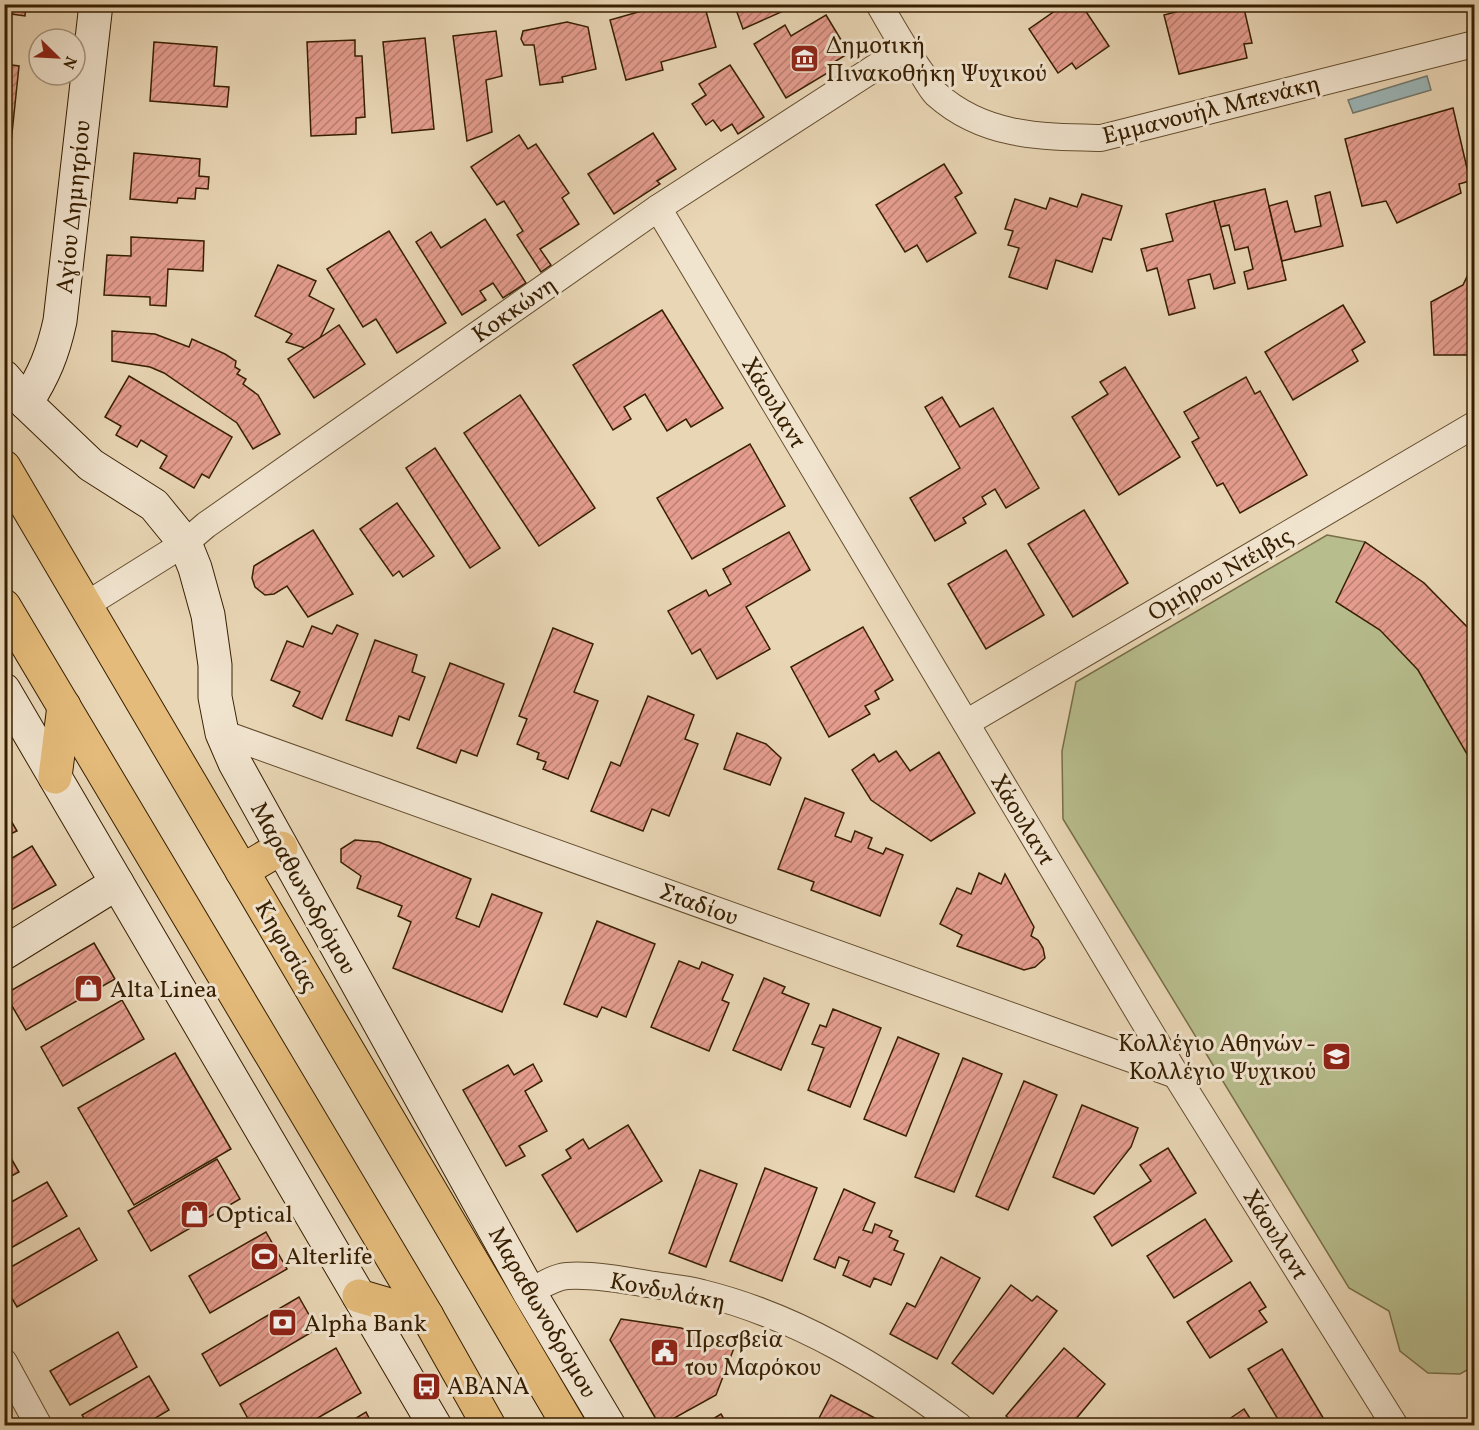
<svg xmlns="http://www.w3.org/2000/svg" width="1479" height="1430" font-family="Vollkorn,serif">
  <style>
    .pitch { fill: #b7bd8d; stroke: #776e47; stroke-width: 1.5 }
    .water { fill: #9cb6b8; stroke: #747a6f; stroke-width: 1.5 }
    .building { fill: url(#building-hatch); stroke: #371f01; stroke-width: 1.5 }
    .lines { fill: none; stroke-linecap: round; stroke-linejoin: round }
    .street-casing { stroke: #644d2e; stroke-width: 28 }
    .secondary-casing { stroke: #371f01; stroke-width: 35 }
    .primary-casing { stroke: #371f01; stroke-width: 35 }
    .street { stroke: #f1e4cf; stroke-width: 26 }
    .secondary { stroke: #f1e4cf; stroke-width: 33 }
    .primary { stroke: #e4bb7a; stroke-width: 33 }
    .labels { text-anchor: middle; stroke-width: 6; stroke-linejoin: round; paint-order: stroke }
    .poi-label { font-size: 24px; fill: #371f01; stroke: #f1e4cf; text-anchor: start }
    .street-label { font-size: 24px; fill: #371f01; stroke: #f1e4cf }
  </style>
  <defs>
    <pattern id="building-hatch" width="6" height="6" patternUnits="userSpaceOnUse" patternTransform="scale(1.5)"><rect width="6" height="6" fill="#e59d8f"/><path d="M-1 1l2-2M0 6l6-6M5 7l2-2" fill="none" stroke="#ba7f72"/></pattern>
  </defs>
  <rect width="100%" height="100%" fill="#e9d6b5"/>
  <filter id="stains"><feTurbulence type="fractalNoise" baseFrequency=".00333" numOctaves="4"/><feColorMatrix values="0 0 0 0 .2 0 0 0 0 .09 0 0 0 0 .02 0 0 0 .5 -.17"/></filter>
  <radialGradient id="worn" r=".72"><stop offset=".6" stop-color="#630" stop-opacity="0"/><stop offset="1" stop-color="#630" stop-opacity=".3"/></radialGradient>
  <polygon class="pitch" points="1327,535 1365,542 1424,583 1474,634 1474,1366 1460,1374 1428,1373 1400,1351 1389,1311 1349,1288 1063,819 1062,751 1076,682"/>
  <polygon class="water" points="1427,76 1431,90 1353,113 1348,100"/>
  <g class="building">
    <polygon points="4,4 26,4 25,16 4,13"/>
    <polygon points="666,4 704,4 716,47 661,62 663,70 626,80 610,20"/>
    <polygon points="734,4 799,4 743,29"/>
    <polygon points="1065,4 1081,4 1109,46 1076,69 1072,63 1058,73 1029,29"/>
    <polygon points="1206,4 1243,4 1252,43 1244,44 1247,58 1179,74 1164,15"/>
    <polygon points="826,15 849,53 826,67 829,72 786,98 754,44 785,25 791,36"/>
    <polygon points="567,22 588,27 596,69 562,77 563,82 540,85 534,45 524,45 521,39 523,31"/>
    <polygon points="496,31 502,76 486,80 492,132 467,141 453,36"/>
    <polygon points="425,38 434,129 392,133 383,42"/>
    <polygon points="355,40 355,56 362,56 365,117 356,118 356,134 311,136 307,42"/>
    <polygon points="154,42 217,47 214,86 229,87 227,107 150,101"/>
    <polygon points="4,64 19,66 9,162 4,162"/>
    <polygon points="730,65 764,117 738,134 732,124 721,131 713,120 706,125 692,104 706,95 699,84"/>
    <polygon points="1453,108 1470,181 1459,184 1461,193 1397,223 1386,201 1362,206 1345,139"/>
    <polygon points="653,133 676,169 657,181 660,184 614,214 588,174"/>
    <polygon points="519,135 528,149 536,144 569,193 562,198 579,224 540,249 551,265 541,272 517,235 523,231 504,201 497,205 471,167"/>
    <polygon points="134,153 200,159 199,176 209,177 208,189 196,188 195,199 178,198 177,203 130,199"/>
    <polygon points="944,164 962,193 955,197 976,233 927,262 917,245 905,252 876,205"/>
    <polygon points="1265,189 1286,280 1248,289 1244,272 1253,269 1248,247 1235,250 1229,225 1220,227 1214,201"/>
    <polygon points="1330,192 1343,246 1282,261 1269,206 1287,201 1295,232 1321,226 1315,196"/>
    <polygon points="1082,194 1122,206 1111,240 1103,238 1092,272 1056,260 1047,289 1009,277 1019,248 1008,245 1013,231 1005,229 1015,199 1046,209 1050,198 1077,207"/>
    <polygon points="1214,201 1235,283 1214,289 1210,274 1188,280 1195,308 1169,315 1157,268 1147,271 1141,249 1173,241 1166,214"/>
    <polygon points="485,219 526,283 503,298 493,283 480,291 486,300 462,315 416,242 431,232 441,248"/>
    <polygon points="389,231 446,323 397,353 376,319 363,327 327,269"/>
    <polygon points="131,237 204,241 203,271 168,269 166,306 150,305 150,297 104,295 107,255 131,256"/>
    <polygon points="1474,264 1474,355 1434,355 1431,302 1463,285 1472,266"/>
    <polygon points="278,265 316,281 309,296 334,309 320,338 305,348 286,342 292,334 255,316"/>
    <polygon points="1343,305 1365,342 1352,350 1358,361 1293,400 1265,352"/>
    <polygon points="662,310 723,408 691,427 686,419 667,431 645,394 624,407 631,419 613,430 573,365"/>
    <polygon points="339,325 365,364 314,398 288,359"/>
    <polygon points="112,331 155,334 189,347 192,339 225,354 236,361 235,367 240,370 237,374 246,379 243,384 258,395 280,434 253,449 237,423 164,373 150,367 112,361"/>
    <polygon points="1125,367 1180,457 1119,495 1072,417 1108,394 1100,382"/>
    <polygon points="129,376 232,437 209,478 202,474 194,488 160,468 167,456 141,440 137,447 116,435 121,426 105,417"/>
    <polygon points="1246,377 1255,394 1260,391 1307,475 1240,513 1223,483 1217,486 1192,442 1199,438 1184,412"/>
    <polygon points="520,395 595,508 539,546 464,433"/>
    <polygon points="942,397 960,427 993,408 1039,488 1006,508 995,489 982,497 986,504 963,518 966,523 935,541 910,498 960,468 925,407"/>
    <polygon points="750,444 785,506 692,559 657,498"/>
    <polygon points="435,448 500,548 470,568 406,468"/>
    <polygon points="397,503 434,556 403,577 399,571 393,576 360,529"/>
    <polygon points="1084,510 1128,583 1073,617 1028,544"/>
    <polygon points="313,530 353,594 308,617 287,586 274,594 265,595 255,587 252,578 254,566"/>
    <polygon points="789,532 810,570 746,607 770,649 717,679 700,649 692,654 668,611 706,590 709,596 731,584 723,569"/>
    <polygon points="1365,542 1424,583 1474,634 1474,766 1418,670 1380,630 1336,602"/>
    <polygon points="1006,550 1044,615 986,649 948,584"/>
    <polygon points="337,625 358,634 322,719 293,706 300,692 271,680 287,641 303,647 312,626 332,634"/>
    <polygon points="863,627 893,680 875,691 879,699 865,706 870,714 829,737 791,667"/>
    <polygon points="553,628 593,644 574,692 598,701 568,779 543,769 546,762 537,759 539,753 517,744 527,719 519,716"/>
    <polygon points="375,640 417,655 412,672 425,677 409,720 399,716 392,736 346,720"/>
    <polygon points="450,663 504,684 477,756 461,750 456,763 417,748"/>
    <polygon points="648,696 694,715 685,739 698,744 669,816 652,809 643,831 591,811 611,762 620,766"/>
    <polygon points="737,733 766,744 781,758 770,785 724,769"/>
    <polygon points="896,751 910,771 939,752 975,813 931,841 871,800 852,770 874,754 879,762"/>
    <polygon points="805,798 844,813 835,836 851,842 855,831 872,838 868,848 883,854 886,848 903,855 880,916 811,890 814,882 778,869"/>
    <polygon points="4,809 17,831 4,837"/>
    <polygon points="355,840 379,842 471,879 456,918 479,927 492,894 542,913 502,1012 393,968 411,922 398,916 402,906 357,888 361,876 341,862 341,849"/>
    <polygon points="32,846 56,885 4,914 4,863"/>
    <polygon points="979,873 1001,884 1005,874 1034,927 1031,936 1038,940 1043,948 1045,958 1035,967 1024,970 957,946 962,935 940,924 957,888 971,894"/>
    <polygon points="597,921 655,944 626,1017 602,1007 597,1017 564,1004"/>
    <polygon points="94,943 115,979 26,1030 5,994"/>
    <polygon points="679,961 699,969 702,962 733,975 722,1000 729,1003 709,1051 651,1027"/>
    <polygon points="764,978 785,987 782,993 809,1004 781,1070 733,1050"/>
    <polygon points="122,1000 144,1039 63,1086 41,1047"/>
    <polygon points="833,1009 881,1028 850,1107 808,1090 824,1048 812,1044 820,1025 826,1027"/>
    <polygon points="898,1037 939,1054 906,1136 864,1119"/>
    <polygon points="175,1053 231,1149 134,1205 78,1108"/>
    <polygon points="963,1058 1002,1074 954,1192 915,1177"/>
    <polygon points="533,1064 542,1081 525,1091 547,1131 519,1146 525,1156 506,1166 463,1090 508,1065 514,1075"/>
    <polygon points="1024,1081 1057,1095 1008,1210 976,1196"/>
    <polygon points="1082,1105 1138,1128 1131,1147 1094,1194 1053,1177"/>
    <polygon points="628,1125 662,1181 577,1232 542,1175 571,1158 566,1150 583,1139 589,1149"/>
    <polygon points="1168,1148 1196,1193 1112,1246 1094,1217 1151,1181 1140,1165"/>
    <polygon points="8,1153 19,1172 4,1180 4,1155"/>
    <polygon points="217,1159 240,1199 151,1251 128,1211"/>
    <polygon points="765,1168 817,1188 782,1281 730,1261"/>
    <polygon points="700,1170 737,1184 706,1267 669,1253"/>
    <polygon points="47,1182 67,1216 4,1252 4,1206"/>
    <polygon points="844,1189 875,1203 863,1230 872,1233 875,1224 892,1231 889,1237 898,1241 894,1250 904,1254 891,1285 874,1278 870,1287 843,1275 849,1261 839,1257 835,1268 814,1259"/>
    <polygon points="1205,1219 1232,1261 1174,1298 1147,1256"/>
    <polygon points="79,1228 97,1260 17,1307 4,1285 4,1271"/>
    <polygon points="266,1232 287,1269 210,1313 189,1276"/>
    <polygon points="941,1257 980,1278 937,1359 890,1334 907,1303 915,1307"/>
    <polygon points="1250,1282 1266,1307 1259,1311 1267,1322 1210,1358 1187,1322"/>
    <polygon points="1011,1285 1032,1301 1037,1296 1057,1311 993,1394 952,1363"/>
    <polygon points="299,1297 317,1329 220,1386 202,1354"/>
    <polygon points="621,1319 681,1328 734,1348 716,1395 660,1426 610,1340"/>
    <polygon points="118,1332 137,1367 70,1405 50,1371"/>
    <polygon points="336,1348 361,1393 304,1426 252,1426 240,1404"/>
    <polygon points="1064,1348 1105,1384 1070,1426 1018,1426 1006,1416"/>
    <polygon points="1282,1349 1328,1426 1282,1426 1248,1369"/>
    <polygon points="149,1376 169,1410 142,1426 89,1426 82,1415"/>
    <polygon points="831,1395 890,1426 815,1426"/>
    <polygon points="1244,1409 1255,1426 1219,1426"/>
    <polygon points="366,1412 373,1426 343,1426"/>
    <polygon points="721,1414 728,1426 701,1426"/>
  </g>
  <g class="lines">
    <defs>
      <g id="street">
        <path d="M879,4C893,29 906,52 923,75C927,81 931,89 936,94C984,137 1042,137 1101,138L1474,44"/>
        <polyline points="658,208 1176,1075 1395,1426"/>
        <polyline points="86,605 185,543 206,525 658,208 904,49"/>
        <polyline points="966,723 1474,425"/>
        <polyline points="222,733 1176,1075"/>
        <path d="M529,1292C541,1286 554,1277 567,1276C591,1274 625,1280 648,1284C666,1287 685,1288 702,1293C796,1316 882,1368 959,1426"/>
        <polyline points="4,1362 39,1426"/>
      </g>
      <g id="secondary">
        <polyline points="4,377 26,403 91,465 154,505 185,543 195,568 208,615 215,665 215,697 222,733 235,763 529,1292 609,1426"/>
        <path d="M26,403C44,375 53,353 60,321L96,4"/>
        <polyline points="4,690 435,1426"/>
        <polyline points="4,953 117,883"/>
      </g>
      <g id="primary">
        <polyline points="4,467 569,1426"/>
        <polyline points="4,606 427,1316 489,1426"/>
        <polyline points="55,777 64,706"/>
        <polyline points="242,871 281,848"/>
        <polyline points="359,1296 427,1316"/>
      </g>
    </defs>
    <use href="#street" class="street-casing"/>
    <use href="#secondary" class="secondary-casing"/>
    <use href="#primary" class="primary-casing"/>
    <use href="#street" class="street"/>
    <use href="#secondary" class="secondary"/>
    <use href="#primary" class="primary"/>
  </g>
  <defs>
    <symbol id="museum-square" viewBox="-11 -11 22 22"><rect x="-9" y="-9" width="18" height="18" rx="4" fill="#8f2418" stroke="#f1e4cf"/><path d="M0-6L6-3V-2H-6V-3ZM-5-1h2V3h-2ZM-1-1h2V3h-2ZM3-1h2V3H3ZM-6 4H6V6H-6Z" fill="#fff"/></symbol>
    <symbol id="shop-square" viewBox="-11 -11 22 22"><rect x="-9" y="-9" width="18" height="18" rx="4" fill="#8f2418" stroke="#f1e4cf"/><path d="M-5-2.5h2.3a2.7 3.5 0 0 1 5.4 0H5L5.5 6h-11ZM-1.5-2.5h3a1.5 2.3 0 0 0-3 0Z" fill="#fff"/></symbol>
    <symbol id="school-square" viewBox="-11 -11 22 22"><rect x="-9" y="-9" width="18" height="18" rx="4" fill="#8f2418" stroke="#f1e4cf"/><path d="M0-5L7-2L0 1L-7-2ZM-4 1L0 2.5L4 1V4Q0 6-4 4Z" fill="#fff"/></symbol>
    <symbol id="stadium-square" viewBox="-11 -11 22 22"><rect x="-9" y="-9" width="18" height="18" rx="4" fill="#8f2418" stroke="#f1e4cf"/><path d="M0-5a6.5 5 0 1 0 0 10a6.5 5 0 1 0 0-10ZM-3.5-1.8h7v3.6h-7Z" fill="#fff"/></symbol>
    <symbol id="bank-square" viewBox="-11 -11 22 22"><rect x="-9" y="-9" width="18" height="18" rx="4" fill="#8f2418" stroke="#f1e4cf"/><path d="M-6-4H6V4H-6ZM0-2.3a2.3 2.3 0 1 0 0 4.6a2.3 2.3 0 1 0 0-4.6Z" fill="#fff"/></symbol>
    <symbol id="civic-square" viewBox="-11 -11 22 22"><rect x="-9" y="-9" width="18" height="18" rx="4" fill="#8f2418" stroke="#f1e4cf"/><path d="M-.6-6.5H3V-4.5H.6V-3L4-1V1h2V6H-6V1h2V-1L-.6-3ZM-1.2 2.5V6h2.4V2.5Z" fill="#fff"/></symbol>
    <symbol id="bus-square" viewBox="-11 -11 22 22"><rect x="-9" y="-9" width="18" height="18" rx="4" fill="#8f2418" stroke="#f1e4cf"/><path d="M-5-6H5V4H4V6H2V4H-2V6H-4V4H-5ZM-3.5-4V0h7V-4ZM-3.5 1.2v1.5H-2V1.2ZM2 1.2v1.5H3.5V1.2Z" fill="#fff"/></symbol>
  </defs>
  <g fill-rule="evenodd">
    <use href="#museum-square" x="788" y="42" width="33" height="33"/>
    <use href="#shop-square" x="72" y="972" width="33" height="33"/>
    <use href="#school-square" x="1320" y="1040" width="33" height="33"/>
    <use href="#shop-square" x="178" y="1198" width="33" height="33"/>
    <use href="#stadium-square" x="248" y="1240" width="33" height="33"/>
    <use href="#bank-square" x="266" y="1306" width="33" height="33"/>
    <use href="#civic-square" x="648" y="1336" width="33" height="33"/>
    <use href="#bus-square" x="410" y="1370" width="33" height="33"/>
  </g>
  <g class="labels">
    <g class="poi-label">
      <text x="826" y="53">Δημοτική<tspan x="826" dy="28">Πινακοθήκη Ψυχικού</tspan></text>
      <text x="110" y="997">Alta Linea</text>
      <text x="1316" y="1051" text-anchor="end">Κολλέγιο Αθηνών -<tspan x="1316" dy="28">Κολλέγιο Ψυχικού</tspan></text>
      <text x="216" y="1222">Optical</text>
      <text x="285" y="1264">Alterlife</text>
      <text x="304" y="1331">Alpha Bank</text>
      <text x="685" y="1347">Πρεσβεία<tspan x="685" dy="28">του Μαρόκου</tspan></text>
      <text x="447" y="1394">ΑΒΑΝΑ</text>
    </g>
    <g class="street-label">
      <text transform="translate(1211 109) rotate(-14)" y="8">Εμμανουήλ Μπενάκη</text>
      <text transform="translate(73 207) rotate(-84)" y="8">Αγίου Δημητρίου</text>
      <text transform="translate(514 309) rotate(-35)" y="8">Κοκκώνη</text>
      <text transform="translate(774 402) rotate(59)" y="8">Χάουλαντ</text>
      <text transform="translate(1220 574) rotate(-30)" y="8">Ομήρου Ντέιβις</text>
      <text transform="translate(1023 819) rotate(59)" y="8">Χάουλαντ</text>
      <text transform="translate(304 888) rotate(61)" y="8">Μαραθωνοδρόμου</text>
      <text transform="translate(699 904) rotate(20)" y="8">Σταδίου</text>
      <text transform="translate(287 946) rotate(60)" y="8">Κηφισίας</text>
      <text transform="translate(1276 1234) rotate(58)" y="8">Χάουλαντ</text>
      <text transform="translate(668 1291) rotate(11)" y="8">Κονδυλάκη</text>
      <text transform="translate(543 1312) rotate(60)" y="8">Μαραθωνοδρόμου</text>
    </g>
  </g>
  <rect width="1479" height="1430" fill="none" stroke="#e9d6b5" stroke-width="24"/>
  <rect x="6" y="6" width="1467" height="1418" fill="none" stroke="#371f01" stroke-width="3"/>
  <rect x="12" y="12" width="1455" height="1406" fill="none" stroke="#371f01" stroke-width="1.5"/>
  <g transform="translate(57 57) rotate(114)"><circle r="28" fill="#f1e4cf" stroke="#a7957d" stroke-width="1.5"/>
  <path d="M0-4.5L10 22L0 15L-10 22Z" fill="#8f2418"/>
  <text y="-9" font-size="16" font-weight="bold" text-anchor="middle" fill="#371f01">N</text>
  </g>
  <rect width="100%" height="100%" filter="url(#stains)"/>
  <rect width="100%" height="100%" fill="url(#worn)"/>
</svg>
